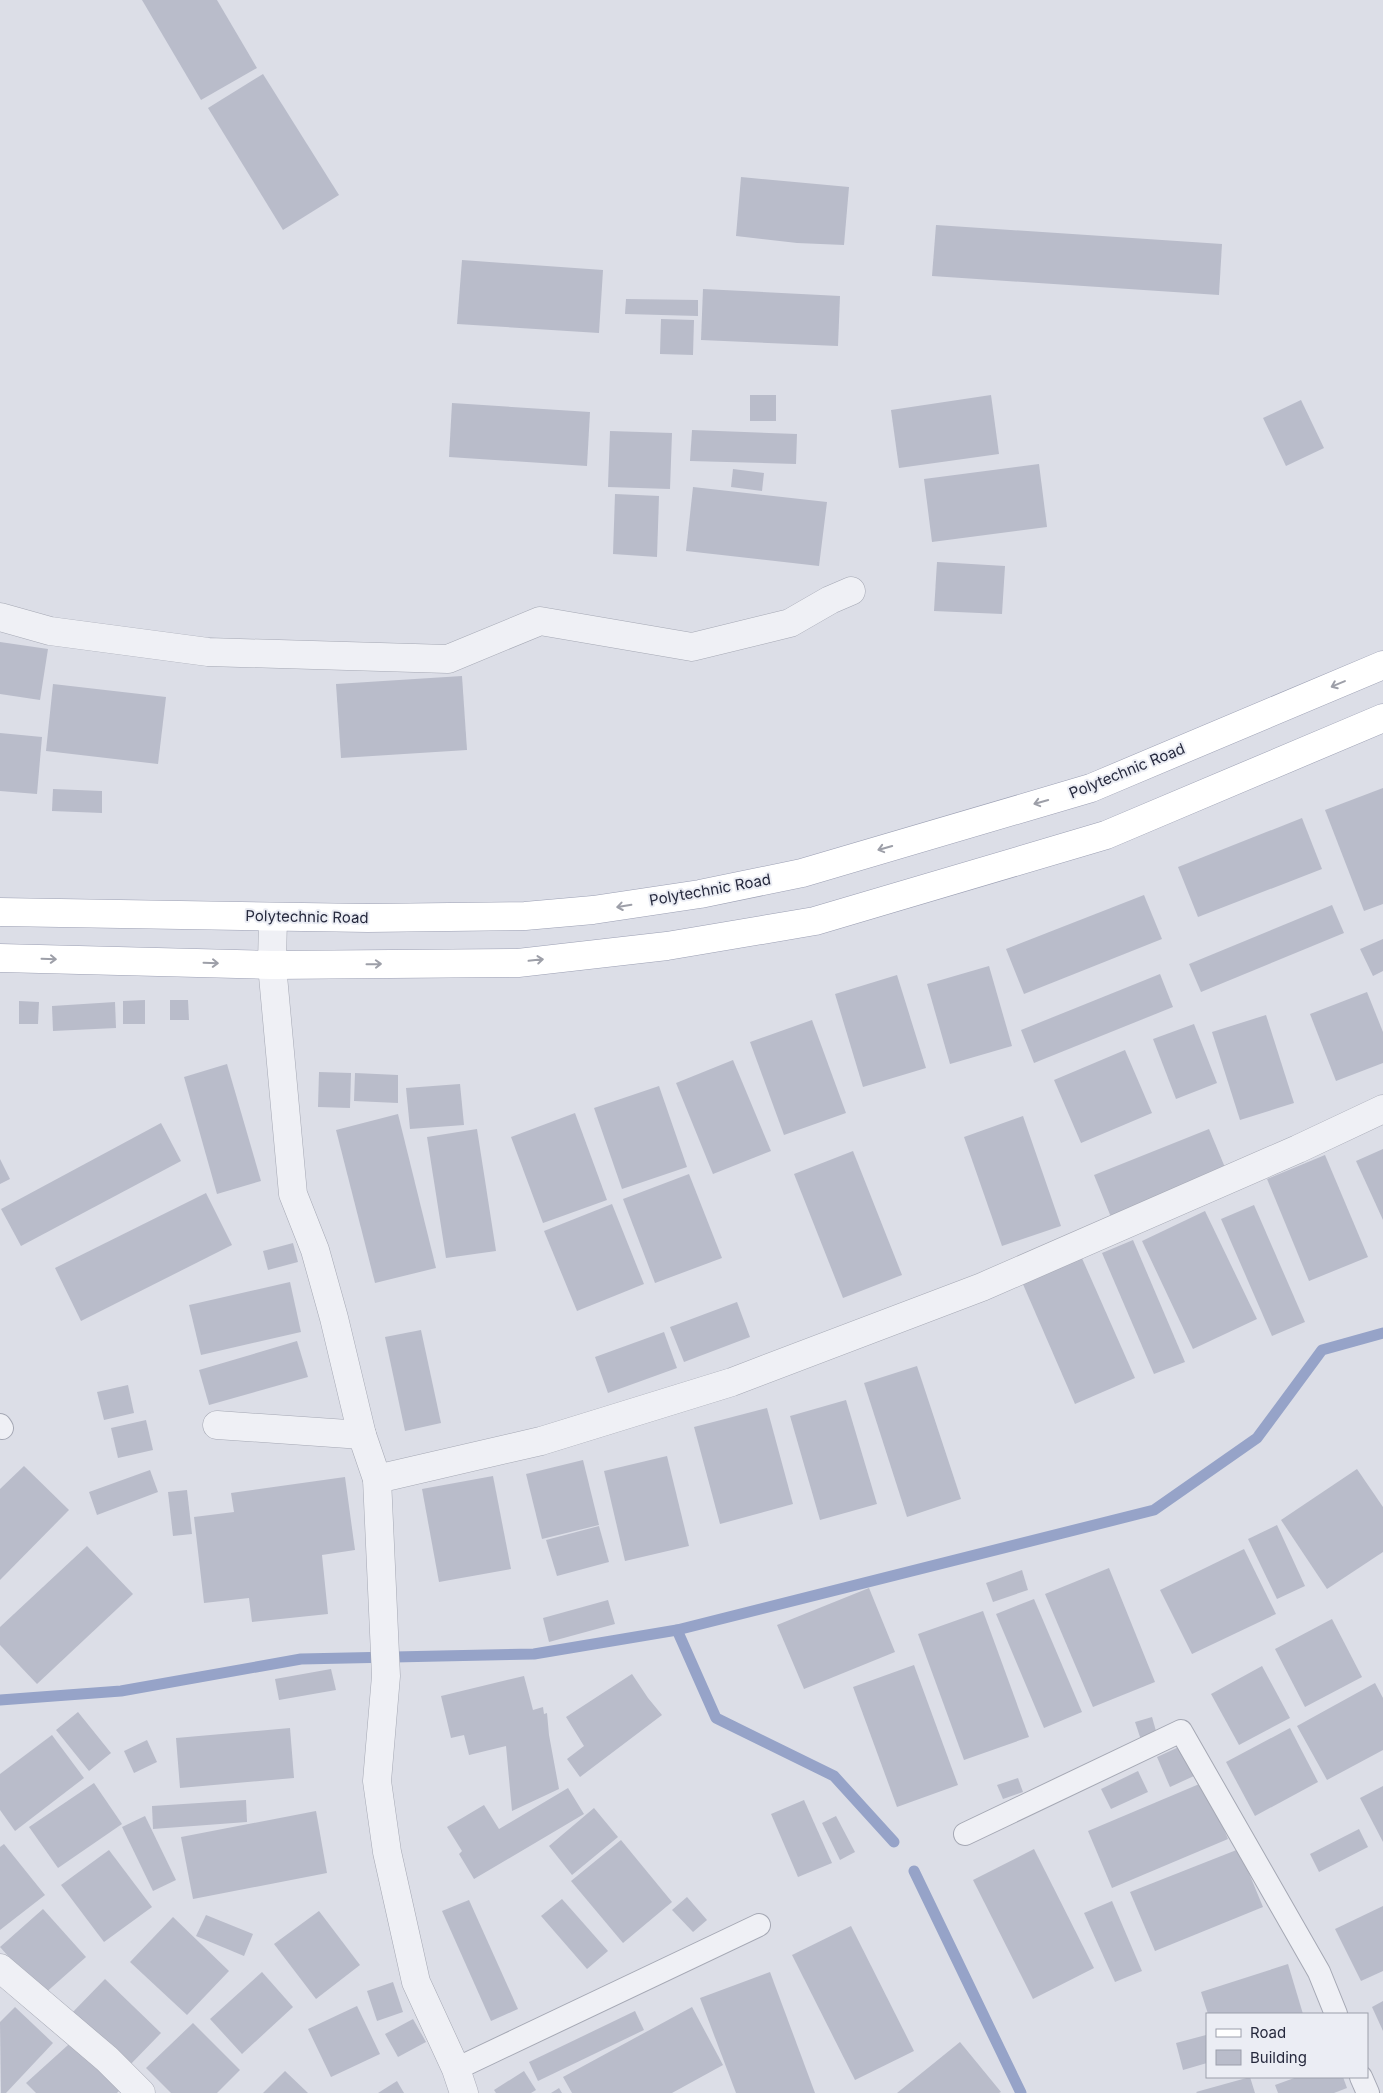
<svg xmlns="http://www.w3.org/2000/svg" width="1383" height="2093" font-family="Inter,sans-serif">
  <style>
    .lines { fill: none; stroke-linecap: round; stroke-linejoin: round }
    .stream { stroke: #96a3c8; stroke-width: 11 }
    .building { fill: #b9bcca }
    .lane-casing { stroke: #a5a8b4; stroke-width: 24 }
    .street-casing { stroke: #a5a8b4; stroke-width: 29 }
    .primary-casing { stroke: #9b9fb3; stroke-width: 29 }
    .lane { stroke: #eff0f5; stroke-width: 22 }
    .street { stroke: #eff0f5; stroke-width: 28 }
    .primary { stroke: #fff; stroke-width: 28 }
    .oneway { stroke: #9d9fa8 }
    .labels { text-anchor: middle; stroke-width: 4; stroke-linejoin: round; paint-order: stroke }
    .street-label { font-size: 15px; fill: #26293d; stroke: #ebedf4 }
  </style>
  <rect width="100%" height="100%" fill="#dcdee7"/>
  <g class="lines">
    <g class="stream">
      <polyline points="677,1630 716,1718 834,1776 894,1842"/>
      <polyline points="0,1700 121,1691 301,1659 534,1654 677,1630 1154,1510 1257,1438 1322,1350 1383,1333"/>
      <polyline points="914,1871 1021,2093"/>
    </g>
  </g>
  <g class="building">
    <polygon points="142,0 217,0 257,68 201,100"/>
    <polygon points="263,74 339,195 283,230 208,108"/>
    <polygon points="741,177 849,187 844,245 797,243 736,236"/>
    <polygon points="936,225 1222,244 1219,295 932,276"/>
    <polygon points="462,260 603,270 599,333 457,324"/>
    <polygon points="703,289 840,296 838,346 701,340"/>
    <polygon points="626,299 698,300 698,316 625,314"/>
    <polygon points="661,319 694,320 693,355 660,354"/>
    <rect x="750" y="395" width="26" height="26"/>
    <polygon points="991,395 999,454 899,468 891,410"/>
    <polygon points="1301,400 1324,448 1286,466 1263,418"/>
    <polygon points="452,403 590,412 587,466 449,457"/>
    <polygon points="692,430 797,434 796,464 690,461"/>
    <polygon points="610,431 672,433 670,489 608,487"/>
    <polygon points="1039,464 1047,527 932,542 924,479"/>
    <polygon points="733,469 764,473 762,491 731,487"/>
    <polygon points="693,487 827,502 819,566 686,551"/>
    <polygon points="615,494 659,496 657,557 613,554"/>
    <polygon points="937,562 1005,566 1002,614 934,611"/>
    <polygon points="0,642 48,649 40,700 0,694"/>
    <polygon points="462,676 467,750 341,758 336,684"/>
    <polygon points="53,684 166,697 158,764 46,751"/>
    <polygon points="0,733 42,737 37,794 0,791"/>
    <polygon points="1383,788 1383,904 1364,911 1325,810"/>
    <polygon points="53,789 102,791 102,813 52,811"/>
    <polygon points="1302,818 1322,869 1198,917 1178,867"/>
    <polygon points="1144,895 1162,939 1024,994 1006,949"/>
    <polygon points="1332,905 1344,933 1201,992 1189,964"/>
    <polygon points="1383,939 1383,971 1373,976 1360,949"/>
    <polygon points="989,966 1012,1046 950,1064 927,984"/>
    <polygon points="1160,974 1173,1007 1034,1063 1021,1030"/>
    <polygon points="897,975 926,1068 863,1087 835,994"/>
    <polygon points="1367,992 1383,1032 1383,1063 1336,1081 1310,1014"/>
    <polygon points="145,1000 145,1024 123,1024 123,1001"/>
    <polygon points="170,1000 188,1000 189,1020 170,1020"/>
    <polygon points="19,1001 39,1002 38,1024 19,1024"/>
    <polygon points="115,1002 116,1028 53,1031 52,1006"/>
    <polygon points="1266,1015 1294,1103 1240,1120 1212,1032"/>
    <polygon points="812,1020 846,1113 784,1135 750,1042"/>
    <polygon points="1194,1024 1217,1083 1176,1099 1153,1039"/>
    <polygon points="1125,1050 1152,1113 1081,1143 1054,1080"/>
    <polygon points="733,1060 771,1151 713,1174 676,1083"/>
    <polygon points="227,1064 261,1181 217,1194 184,1077"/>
    <polygon points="319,1072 351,1073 350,1108 318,1107"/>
    <polygon points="355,1073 398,1075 398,1103 354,1101"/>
    <polygon points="460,1084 464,1125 410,1129 406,1088"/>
    <polygon points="659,1086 687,1167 622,1189 594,1108"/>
    <polygon points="575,1113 607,1200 543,1223 511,1137"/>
    <polygon points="398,1114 436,1268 375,1283 336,1130"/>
    <polygon points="1023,1116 1061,1226 1002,1246 964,1137"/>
    <polygon points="161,1123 181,1161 21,1246 1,1209"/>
    <polygon points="477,1129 496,1251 446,1258 427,1137"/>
    <polygon points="1209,1129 1229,1177 1113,1222 1094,1175"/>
    <polygon points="1383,1149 1383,1220 1356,1161"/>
    <polygon points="853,1151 902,1275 843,1298 794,1174"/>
    <polygon points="1325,1155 1368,1257 1309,1281 1267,1179"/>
    <polygon points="0,1159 10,1179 0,1184"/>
    <polygon points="689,1174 722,1258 655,1283 623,1199"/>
    <polygon points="206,1193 232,1245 81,1321 55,1268"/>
    <polygon points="612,1204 644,1284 577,1311 544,1231"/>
    <polygon points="1254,1205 1305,1322 1272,1336 1221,1219"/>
    <polygon points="1205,1211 1257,1319 1193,1349 1142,1241"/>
    <polygon points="1133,1240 1185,1362 1154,1374 1102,1253"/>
    <polygon points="293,1243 298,1262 268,1270 263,1251"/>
    <polygon points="1081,1256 1135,1378 1075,1404 1022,1282"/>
    <polygon points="290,1282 301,1332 201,1355 189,1305"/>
    <polygon points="737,1302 750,1337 684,1362 670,1327"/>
    <polygon points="421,1330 441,1423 405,1431 385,1337"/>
    <polygon points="664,1332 677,1368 608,1393 595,1357"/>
    <polygon points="297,1341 308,1377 209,1405 199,1370"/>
    <polygon points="917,1366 961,1499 907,1517 864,1383"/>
    <polygon points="128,1385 134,1413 104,1420 97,1392"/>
    <polygon points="846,1400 877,1504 820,1520 790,1416"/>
    <polygon points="767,1408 793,1504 720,1524 694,1427"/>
    <polygon points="146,1420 153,1450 118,1458 111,1428"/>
    <polygon points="667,1456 689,1546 625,1561 604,1471"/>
    <polygon points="583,1460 599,1525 542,1539 526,1474"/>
    <polygon points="24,1466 69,1510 0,1580 0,1489"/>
    <polygon points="1357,1469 1383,1507 1383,1552 1327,1589 1281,1520"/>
    <polygon points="150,1470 158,1492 97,1515 89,1492"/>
    <polygon points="493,1476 511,1569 439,1582 422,1489"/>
    <polygon points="345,1477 355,1550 322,1555 328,1614 252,1622 249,1598 204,1603 194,1517 234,1512 231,1493"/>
    <polygon points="187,1490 192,1534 173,1536 168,1492"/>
    <polygon points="1277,1525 1305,1586 1277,1599 1248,1539"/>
    <polygon points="599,1526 609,1562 557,1576 546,1540"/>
    <polygon points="87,1546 133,1594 37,1684 0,1645 0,1627"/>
    <polygon points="1244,1549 1276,1614 1192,1654 1160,1590"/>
    <polygon points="1109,1568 1155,1682 1093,1707 1045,1594"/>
    <polygon points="1022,1570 1028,1590 993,1602 986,1583"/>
    <polygon points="869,1588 895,1652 804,1689 777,1625"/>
    <polygon points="1034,1599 1082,1712 1044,1728 996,1614"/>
    <polygon points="608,1600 615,1624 549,1642 543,1618"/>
    <polygon points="983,1611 1029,1737 964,1760 918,1634"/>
    <polygon points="1332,1619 1362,1677 1305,1707 1275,1649"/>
    <polygon points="914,1665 958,1785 897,1807 853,1687"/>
    <polygon points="1262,1666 1290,1718 1239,1745 1211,1694"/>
    <polygon points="331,1669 336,1690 279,1700 275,1679"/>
    <polygon points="632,1674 648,1698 662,1715 580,1777 567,1759 584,1746 566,1717"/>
    <polygon points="524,1676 533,1710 543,1707 544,1714 547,1713 549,1735 559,1789 512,1811 506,1746 469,1755 464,1735 451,1738 441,1696"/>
    <polygon points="1375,1683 1383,1698 1383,1750 1327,1780 1297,1726"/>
    <polygon points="78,1712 111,1753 89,1771 56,1730"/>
    <polygon points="1152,1717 1158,1738 1142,1743 1135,1722"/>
    <polygon points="290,1728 294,1778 180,1788 176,1738"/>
    <polygon points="1290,1728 1318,1782 1255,1816 1226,1762"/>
    <polygon points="52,1735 84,1778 15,1831 0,1810 0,1774"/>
    <polygon points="147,1740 157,1762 134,1773 124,1751"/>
    <polygon points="1181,1746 1194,1776 1170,1787 1157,1757"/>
    <polygon points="1138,1771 1148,1792 1111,1809 1101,1789"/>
    <polygon points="1018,1778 1023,1792 1003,1799 997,1785"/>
    <polygon points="1204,1782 1228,1839 1112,1888 1088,1831"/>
    <polygon points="94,1783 122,1824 58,1868 29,1827"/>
    <polygon points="1383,1786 1383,1842 1360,1798"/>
    <polygon points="568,1788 584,1814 474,1879 459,1854 462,1851 447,1827 484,1805 499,1829"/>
    <polygon points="246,1800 247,1822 153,1829 152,1806"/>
    <polygon points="804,1800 832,1863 798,1877 771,1814"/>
    <polygon points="594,1808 618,1837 572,1875 549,1846"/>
    <polygon points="316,1811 327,1873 193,1899 181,1837"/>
    <polygon points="145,1816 176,1880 153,1891 122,1827"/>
    <polygon points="836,1816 855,1852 840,1860 822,1823"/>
    <polygon points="1359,1829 1368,1847 1319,1872 1310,1854"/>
    <polygon points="621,1840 672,1902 623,1943 571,1881"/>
    <polygon points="4,1844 45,1895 0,1930 0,1847"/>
    <polygon points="1034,1849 1094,1968 1033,1999 973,1880"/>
    <polygon points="1239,1849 1263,1907 1155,1951 1130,1892"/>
    <polygon points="109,1850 152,1907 104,1942 61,1885"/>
    <polygon points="687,1897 707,1920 693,1932 672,1910"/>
    <polygon points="562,1899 608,1951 587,1969 541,1916"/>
    <polygon points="469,1900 518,2009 491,2021 442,1911"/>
    <polygon points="1112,1901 1142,1971 1115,1982 1084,1913"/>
    <polygon points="1383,1906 1383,1971 1361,1981 1335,1929"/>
    <polygon points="43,1909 86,1957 43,1995 0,1947"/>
    <polygon points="319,1911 360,1965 316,1999 274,1944"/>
    <polygon points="206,1915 253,1934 244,1956 196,1936"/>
    <polygon points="173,1917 229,1971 187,2015 130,1962"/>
    <polygon points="851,1926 914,2051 855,2080 792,1955"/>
    <polygon points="1288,1964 1303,2014 1208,2014 1201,1992"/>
    <polygon points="262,1972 293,2007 242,2054 210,2019"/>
    <polygon points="770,1972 815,2093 736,2093 700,1998"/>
    <polygon points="105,1979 161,2033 126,2069 70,2015"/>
    <polygon points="393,1982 403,2012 377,2021 367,1991"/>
    <polygon points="1383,2001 1383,2031 1372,2007"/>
    <polygon points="357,2006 380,2054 331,2077 308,2029"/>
    <polygon points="15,2007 53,2043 6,2093 1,2093 0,2022"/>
    <polygon points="692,2007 723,2065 672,2093 572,2093 563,2077"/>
    <polygon points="635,2011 644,2030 538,2081 529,2062"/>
    <polygon points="413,2019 426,2042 398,2057 385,2034"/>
    <polygon points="193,2023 240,2070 217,2093 171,2093 146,2068"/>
    <polygon points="1206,2035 1207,2063 1183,2070 1176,2043"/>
    <polygon points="78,2036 124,2086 117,2093 36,2093 26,2083"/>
    <polygon points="960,2042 1001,2092 999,2093 897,2093"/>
    <polygon points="285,2071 308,2093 263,2093"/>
    <polygon points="524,2071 536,2090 531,2093 496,2093 494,2090"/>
    <polygon points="1250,2077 1255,2093 1197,2093 1196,2092"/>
    <polygon points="1297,2077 1343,2077 1347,2088 1334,2093 1278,2093 1275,2085"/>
    <polygon points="397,2081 404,2093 378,2093"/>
    <polygon points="559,2088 562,2093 551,2093"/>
  </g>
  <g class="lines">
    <defs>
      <g id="lane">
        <polyline points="0,1425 2,1428"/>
        <polyline points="965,1834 1181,1731 1319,1972 1336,2014"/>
        <polyline points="456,2069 759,1925"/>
        <polyline points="1361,2077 1368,2093"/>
      </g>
      <g id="street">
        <polyline points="0,617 50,631 208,652 448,659 540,621 692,647 790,623 830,600 851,591"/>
        <polyline points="273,917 272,965 293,1194 315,1250 334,1318 362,1435 377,1479 386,1676 377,1781 387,1852 416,1982 456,2069 464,2093"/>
        <polyline points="217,1425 362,1435"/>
        <polyline points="377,1479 541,1441 732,1382 982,1287 1298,1149 1383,1109"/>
        <polyline points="0,1968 107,2059 141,2093"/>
      </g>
      <g id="primary">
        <polyline points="0,912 368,918 525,916 593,910 700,894 802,873 1091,788 1383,665"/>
        <polyline points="0,958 272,965 518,963 667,946 815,921 1106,835 1383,718"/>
      </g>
    </defs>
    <use href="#lane" class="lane-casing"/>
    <use href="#street" class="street-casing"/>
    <use href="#primary" class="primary-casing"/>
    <use href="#lane" class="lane"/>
    <use href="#street" class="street"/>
    <use href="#primary" class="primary"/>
  </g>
  <defs><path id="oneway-shaft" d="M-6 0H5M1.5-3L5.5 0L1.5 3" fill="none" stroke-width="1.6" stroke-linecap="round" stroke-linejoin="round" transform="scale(1.25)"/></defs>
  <g class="oneway">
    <use href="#oneway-shaft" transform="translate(1338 684) rotate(157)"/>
    <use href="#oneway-shaft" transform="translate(1041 802) rotate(164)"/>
    <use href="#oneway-shaft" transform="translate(885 848) rotate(164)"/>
    <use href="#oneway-shaft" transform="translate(624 906) rotate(171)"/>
    <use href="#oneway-shaft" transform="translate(49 959) rotate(2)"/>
    <use href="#oneway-shaft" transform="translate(536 960) rotate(-6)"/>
    <use href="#oneway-shaft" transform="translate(211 963) rotate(2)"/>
    <use href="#oneway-shaft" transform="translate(374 964) rotate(-1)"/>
  </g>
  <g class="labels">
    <g class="street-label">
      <text transform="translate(1127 771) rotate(-22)" y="5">Polytechnic Road</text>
      <text transform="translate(710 890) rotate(-10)" y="5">Polytechnic Road</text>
      <text transform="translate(307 917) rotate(1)" y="5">Polytechnic Road</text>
    </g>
  </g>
  <rect x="1206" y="2013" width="162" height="65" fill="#ebedf4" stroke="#9c9fab"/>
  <rect x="1216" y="2029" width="25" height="8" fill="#ffffff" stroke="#9c9fab"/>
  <text x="1250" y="2038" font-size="15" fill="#26293d">Road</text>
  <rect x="1216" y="2050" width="25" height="15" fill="#b9bcca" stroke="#9c9fab"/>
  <text x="1250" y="2063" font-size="15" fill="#26293d">Building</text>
</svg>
